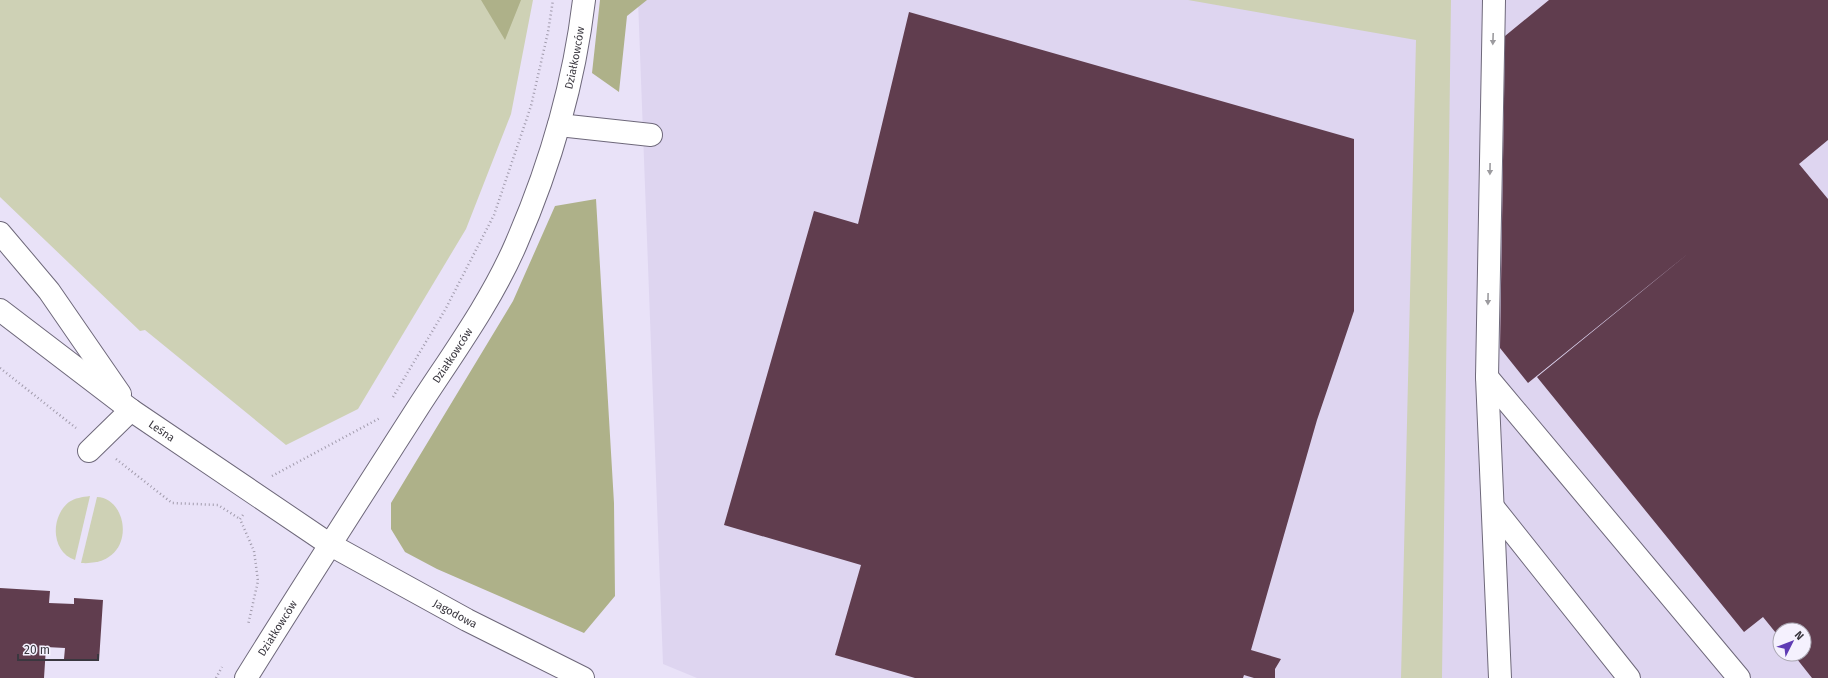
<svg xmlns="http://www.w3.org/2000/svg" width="1828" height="678" font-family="'Fira Sans',sans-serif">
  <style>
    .built { fill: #ded5f0; fill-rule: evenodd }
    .green { fill: #ced1b5 }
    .forest { fill: #aeb189 }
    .building { fill: #603d4e }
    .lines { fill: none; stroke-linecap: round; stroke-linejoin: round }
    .minor-casing { stroke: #6e687a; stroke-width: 24 }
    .path { stroke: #a19bac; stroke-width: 2.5; stroke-dasharray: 1 3; stroke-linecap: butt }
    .minor { stroke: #fff; stroke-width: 22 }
    .oneway { fill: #9c9b9f }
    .labels { text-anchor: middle; stroke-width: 4; stroke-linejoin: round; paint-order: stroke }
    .street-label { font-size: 11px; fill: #3a373f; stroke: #f5f1fe }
  </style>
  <rect width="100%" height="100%" fill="#e9e2f8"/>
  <path class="built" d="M638,0H1828V678H697L663,664ZM1780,630H1804V654H1780Z"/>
  <g class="green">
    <polygon points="0,0 533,0 511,114 466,229 358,409 286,445 145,330 140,331 0,197"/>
    <polygon points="1188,0 1451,0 1442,678 1401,678 1416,40"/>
    <path d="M90,496L75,560C51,552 50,517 69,502C75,498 82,497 90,496Z"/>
    <path d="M97,497C130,498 138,567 81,563Z"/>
  </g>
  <g class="forest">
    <polygon points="481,0 521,0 505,40"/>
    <polygon points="600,0 647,0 627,16 619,92 592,73"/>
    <polygon points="596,199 614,503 615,596 584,633 437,569 405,552 391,529 391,503 513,301 555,206"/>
  </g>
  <g class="building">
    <polygon points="1549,0 1828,0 1828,140 1799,164 1828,199 1828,678 1812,678 1793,654 1804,654 1804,630 1780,630 1780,638 1763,617 1744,632 1537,377 1690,252 1528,383 1500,348 1505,36"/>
    <polygon points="909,12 1354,139 1354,311 1317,420 1251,650 1281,659 1275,669 1275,678 1254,678 1244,675 1243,678 915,678 835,655 861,565 724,525 814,211 858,224"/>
    <polygon points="0,588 50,591 49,603 74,604 74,598 103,600 99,661 64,659 65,648 46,647 44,678 0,678"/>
  </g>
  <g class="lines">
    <defs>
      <g id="minor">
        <polyline points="1494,0 1487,377 1500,678"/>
        <polyline points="559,125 651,135"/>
        <polyline points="0,233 49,291 120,394"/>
        <path id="s1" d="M0,310L131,410L329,544L467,620L583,678"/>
        <polyline points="1487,377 1739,678"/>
        <polyline points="89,451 131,410"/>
        <polyline points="1493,507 1629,678"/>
        <path id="s2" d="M246,678C302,588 360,498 417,409C452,355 491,302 516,244C550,166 574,84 584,0"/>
      </g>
    </defs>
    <use href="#minor" class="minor-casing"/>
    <g class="path">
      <polyline points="0,368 76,428"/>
      <polyline points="393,397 445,310 494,215 531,106 548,32 553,0"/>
      <polyline points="116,459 172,503 218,505 240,519"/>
      <polyline points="272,476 380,418"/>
      <polyline points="243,515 240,519 254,551 258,581 248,625"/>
      <polyline points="216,678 222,667"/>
    </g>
    <use href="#minor" class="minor"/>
  </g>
  <defs><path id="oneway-solid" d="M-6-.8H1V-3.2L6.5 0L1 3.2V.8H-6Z"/></defs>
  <g class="oneway">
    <use href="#oneway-solid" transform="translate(1493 39) rotate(92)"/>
    <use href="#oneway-solid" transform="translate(1490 169) rotate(91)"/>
    <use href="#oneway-solid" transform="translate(1488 299) rotate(91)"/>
  </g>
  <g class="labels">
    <g class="street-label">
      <text dy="4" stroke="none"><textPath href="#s2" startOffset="707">Działkowców</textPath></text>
      <text dy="4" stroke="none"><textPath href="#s2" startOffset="383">Działkowców</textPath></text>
      <text dy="4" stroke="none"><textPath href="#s1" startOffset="202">Leśna</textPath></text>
      <text dy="4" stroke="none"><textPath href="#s1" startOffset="548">Jagodowa</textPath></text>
      <text dy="4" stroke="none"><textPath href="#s2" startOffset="59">Działkowców</textPath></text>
    </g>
  </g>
  <g transform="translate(1792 642) rotate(48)"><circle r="19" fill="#f5f1fe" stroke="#aaa7b2"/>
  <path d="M0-3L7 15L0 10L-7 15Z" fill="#5f3bb4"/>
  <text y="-6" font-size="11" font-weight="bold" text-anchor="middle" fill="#3a373f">N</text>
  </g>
  <path d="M18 654v6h80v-6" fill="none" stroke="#3a373f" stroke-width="2"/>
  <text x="24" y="654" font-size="12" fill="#3a373f" stroke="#f5f1fe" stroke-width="3" paint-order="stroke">20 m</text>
</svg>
